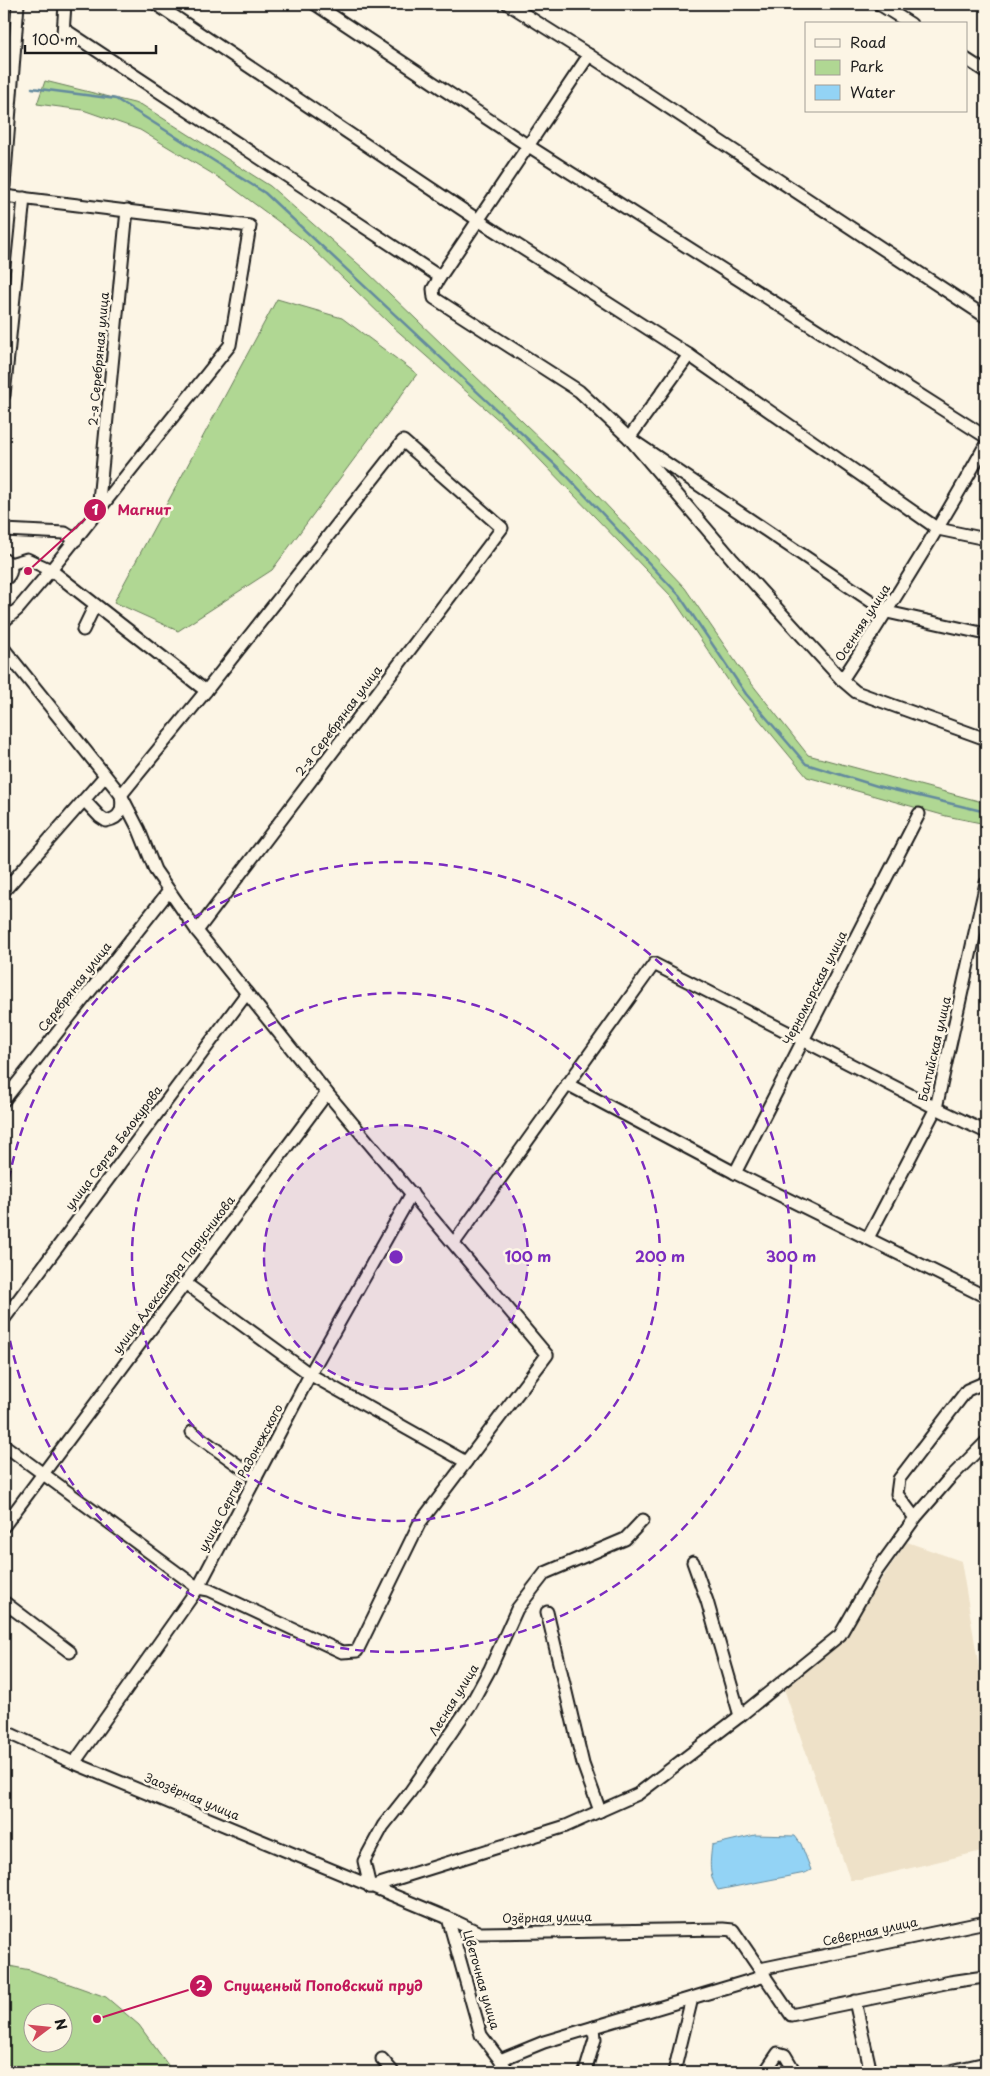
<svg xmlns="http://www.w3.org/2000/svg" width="990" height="2076" font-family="'Playpen Sans',sans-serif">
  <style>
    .built { fill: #eee1c8 }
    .green { fill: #b0d793; stroke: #667a58; fill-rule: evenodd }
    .water { fill: #93d3f5; stroke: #638a9e }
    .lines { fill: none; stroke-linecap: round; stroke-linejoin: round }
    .stream { stroke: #638a9e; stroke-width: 2.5 }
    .minor-casing { stroke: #1c1c1c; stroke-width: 15 }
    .minor { stroke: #fcf5e5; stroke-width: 11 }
    .ring { fill: none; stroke: #7b2cbf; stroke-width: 2.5; stroke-dasharray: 9 6 }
    .labels { text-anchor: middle; stroke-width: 5; stroke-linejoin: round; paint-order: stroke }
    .street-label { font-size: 12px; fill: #1c1c1c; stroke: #fcf5e5 }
    .centre { fill: #7b2cbf; stroke: #fcf5e5; stroke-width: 2.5 }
    .ring-label { font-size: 15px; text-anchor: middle; font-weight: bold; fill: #7b2cbf; stroke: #fcf5e5; stroke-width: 5; stroke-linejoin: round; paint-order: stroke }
    .leader { fill: none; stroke: #c2185b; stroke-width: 2 }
    .callout-dot { fill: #c2185b; stroke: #fcf5e5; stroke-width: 2 }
    .mark-label { font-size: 15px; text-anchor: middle; font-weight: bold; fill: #fff }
    .callout-label { font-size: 14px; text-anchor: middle; font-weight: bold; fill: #c2185b; stroke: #fcf5e5; stroke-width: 5; stroke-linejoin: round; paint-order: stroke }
  </style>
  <rect width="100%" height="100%" fill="#fcf5e5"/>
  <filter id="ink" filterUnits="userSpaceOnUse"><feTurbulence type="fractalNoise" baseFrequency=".02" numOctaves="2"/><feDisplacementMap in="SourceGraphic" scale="10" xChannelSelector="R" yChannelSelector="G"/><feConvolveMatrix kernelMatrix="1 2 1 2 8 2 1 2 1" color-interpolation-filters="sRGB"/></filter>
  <g filter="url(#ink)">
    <polygon class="built" points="907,1542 961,1561 986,1709 986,1850 861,1880 850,1880 784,1689 845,1633"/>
    <g class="green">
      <polygon points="4,4 12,4 4,116"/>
      <polygon points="45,81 142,105 270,186 364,269 577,474 685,588 744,674 808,755 986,803 986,824 946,816 807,777 734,689 672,597 519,438 392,326 306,242 221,179 140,130 83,110 37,104"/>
      <polygon points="277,299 342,318 417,374 272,570 178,631 114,602"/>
      <path d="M4,1965L30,1970L106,1997L139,2025L173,2072H4ZM32,2014H62V2044H32Z"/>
    </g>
    <path class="water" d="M755,1835L795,1836L801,1844L811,1870L805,1873L718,1890C708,1875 710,1862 712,1845Z"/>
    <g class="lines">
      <polyline class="stream" points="32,88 116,99 265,193 565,474 679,595 746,694 806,764 877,786 986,812"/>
      <defs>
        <g id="minor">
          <polyline points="156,4 478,220 689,355 938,529 986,539"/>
          <polyline points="315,4 527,145 986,437"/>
          <polyline points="508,4 589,55 986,317"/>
          <polyline points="879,4 911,24"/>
          <polyline points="64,29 440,277"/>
          <polyline points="63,34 65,4"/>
          <polyline points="589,55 440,277 433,289 434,298 579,391 629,438 887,612 986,634"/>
          <polyline points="966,59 986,72"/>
          <polyline points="4,186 18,4"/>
          <polyline points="4,196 250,226 230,345 51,570 18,609 4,621"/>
          <polyline points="689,355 629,438 733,560 842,680"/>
          <polyline points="4,395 24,198"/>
          <path d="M986,444C941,525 893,603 842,680L856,692L986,739"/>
          <polyline points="98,511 127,210"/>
          <polyline points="4,530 65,533 76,540"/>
          <polyline points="10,564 27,559 51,570 206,691"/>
          <path d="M4,580C12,575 14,565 5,560"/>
          <polyline points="83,630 95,605"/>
          <polyline points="4,649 121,795 139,830 155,870 197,931 327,1093 547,1355 419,1524 357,1651 342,1652 209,1590 198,1588 4,1445"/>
          <path d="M84,800L100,817L106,821C122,818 123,808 121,795L206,691L403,441L502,528L197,931"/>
          <polyline points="4,891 105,776"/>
          <polyline points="567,1084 735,1173 986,1297"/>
          <polyline points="4,1100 169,891"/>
          <polyline points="735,1173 919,814"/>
          <polyline points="868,1238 936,1108 986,883"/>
          <polyline points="454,1243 654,964 936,1108 986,1132"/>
          <polyline points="185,1283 311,1375 466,1462"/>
          <polyline points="4,1319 247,993"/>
          <polyline points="192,1432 256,1478"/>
          <polyline points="915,1518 948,1480 986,1442"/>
          <polyline points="4,1526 327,1093"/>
          <polyline points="693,1562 707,1601 740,1716"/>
          <polyline points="4,1602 70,1652"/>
          <polyline points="547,1612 583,1764 600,1811"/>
          <polyline points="4,1731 74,1763 448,1918 480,1933 723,1929 733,1930 791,2015 950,1982 984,1977"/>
          <polyline points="74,1763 198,1588 314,1367 412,1193"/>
          <polyline points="370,1887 566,1826 638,1794 740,1716 840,1635 876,1572 915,1518 897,1494 899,1479 967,1390 986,1382"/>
          <polyline points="370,1887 364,1861 383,1826 410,1792 471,1704 490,1669 517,1609 545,1573 625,1539 643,1520"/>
          <polyline points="448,1918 481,2035 509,2072"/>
          <polyline points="760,1969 986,1922"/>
          <polyline points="855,2001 869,2064"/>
          <polyline points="382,2059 393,2072"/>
          <polyline points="500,2060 544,2042 765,1976"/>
          <polyline points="585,2072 595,2039 594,2027"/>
          <polyline points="674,2072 692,1998"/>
          <polyline points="765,2072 778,2053 785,2055 795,2072"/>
          <polyline points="946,2072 986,2063"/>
        </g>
      </defs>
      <use href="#minor" class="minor-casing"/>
      <use href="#minor" class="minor"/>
    </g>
  </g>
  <circle cx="396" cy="1257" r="132" fill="#7b2cbf" fill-opacity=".12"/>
  <g class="ring">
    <circle cx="396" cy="1257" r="132"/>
    <circle cx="396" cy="1257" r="264"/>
    <path d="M4 1209A395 395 0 1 1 4 1305"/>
  </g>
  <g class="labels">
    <g class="street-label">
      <text transform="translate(99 359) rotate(-85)" y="4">2-я Серебряная улица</text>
      <text transform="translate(863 623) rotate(-57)" y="4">Осенняя улица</text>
      <text transform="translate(339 721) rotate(-53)" y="4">2-я Серебряная улица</text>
      <text transform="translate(75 987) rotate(-52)" y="4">Серебряная улица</text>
      <text transform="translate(815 988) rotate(-63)" y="4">Черноморская улица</text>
      <text transform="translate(935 1049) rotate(-77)" y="4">Балтийская улица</text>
      <text transform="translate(114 1148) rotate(-53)" y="4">улица Сергея Белокурова</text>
      <text transform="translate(174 1275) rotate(-53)" y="4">улица Александра Парусникова</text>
      <text transform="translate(241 1478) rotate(-62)" y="4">улица Сергия Радонежского</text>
      <text transform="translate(454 1700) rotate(-58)" y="4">Лесная улица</text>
      <text transform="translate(192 1797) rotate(23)" y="4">Заозёрная улица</text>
      <text transform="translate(547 1918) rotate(-1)" y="4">Озёрная улица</text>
      <text transform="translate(870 1932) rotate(-12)" y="4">Северная улица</text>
      <text transform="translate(481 1980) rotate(74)" y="4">Цветочная улица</text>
    </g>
  </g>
  <circle cx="396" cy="1257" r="8" class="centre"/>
  <g class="ring-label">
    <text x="528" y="1262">100 m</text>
    <text x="660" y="1262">200 m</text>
    <text x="791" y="1262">300 m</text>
  </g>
  <path class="leader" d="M28 571L95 510M97 2019L201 1986"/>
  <g class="callout-dot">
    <circle cx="28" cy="571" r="5"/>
    <circle cx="97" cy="2019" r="5"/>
    <circle cx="95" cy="510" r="12"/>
    <circle cx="201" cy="1986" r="12"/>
  </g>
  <g class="mark-label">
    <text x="95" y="515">1</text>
    <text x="201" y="1991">2</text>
  </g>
  <g class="callout-label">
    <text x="144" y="515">Магнит</text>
    <text x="323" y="1991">Спущеный Поповский пруд</text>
  </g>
  <rect width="990" height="2076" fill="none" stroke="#fcf5e5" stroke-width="20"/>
  <rect x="10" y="10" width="970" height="2056" fill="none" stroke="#1c1c1c" stroke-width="2" filter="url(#ink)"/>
  <rect x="805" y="22" width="162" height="90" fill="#fcf5e5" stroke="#a29e95"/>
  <rect x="815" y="39" width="25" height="8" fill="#fcf5e5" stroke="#a29e95"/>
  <text x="850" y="48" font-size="15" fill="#1c1c1c">Road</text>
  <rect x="815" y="60" width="25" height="15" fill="#b0d793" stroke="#a29e95"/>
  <text x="850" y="72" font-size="15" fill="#1c1c1c">Park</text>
  <rect x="815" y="85" width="25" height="15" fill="#93d3f5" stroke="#a29e95"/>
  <text x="850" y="98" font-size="15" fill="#1c1c1c">Water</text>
  <g transform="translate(48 2028) rotate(74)"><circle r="24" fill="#fcf5e5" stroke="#a29e95"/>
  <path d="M0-4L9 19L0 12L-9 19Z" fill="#d1495b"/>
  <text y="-8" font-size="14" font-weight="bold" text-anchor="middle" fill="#1c1c1c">N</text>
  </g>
  <path d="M25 45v8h131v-8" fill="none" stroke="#1c1c1c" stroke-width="2.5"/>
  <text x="32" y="45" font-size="15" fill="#1c1c1c" stroke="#fcf5e5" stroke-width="4" paint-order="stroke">100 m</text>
</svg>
